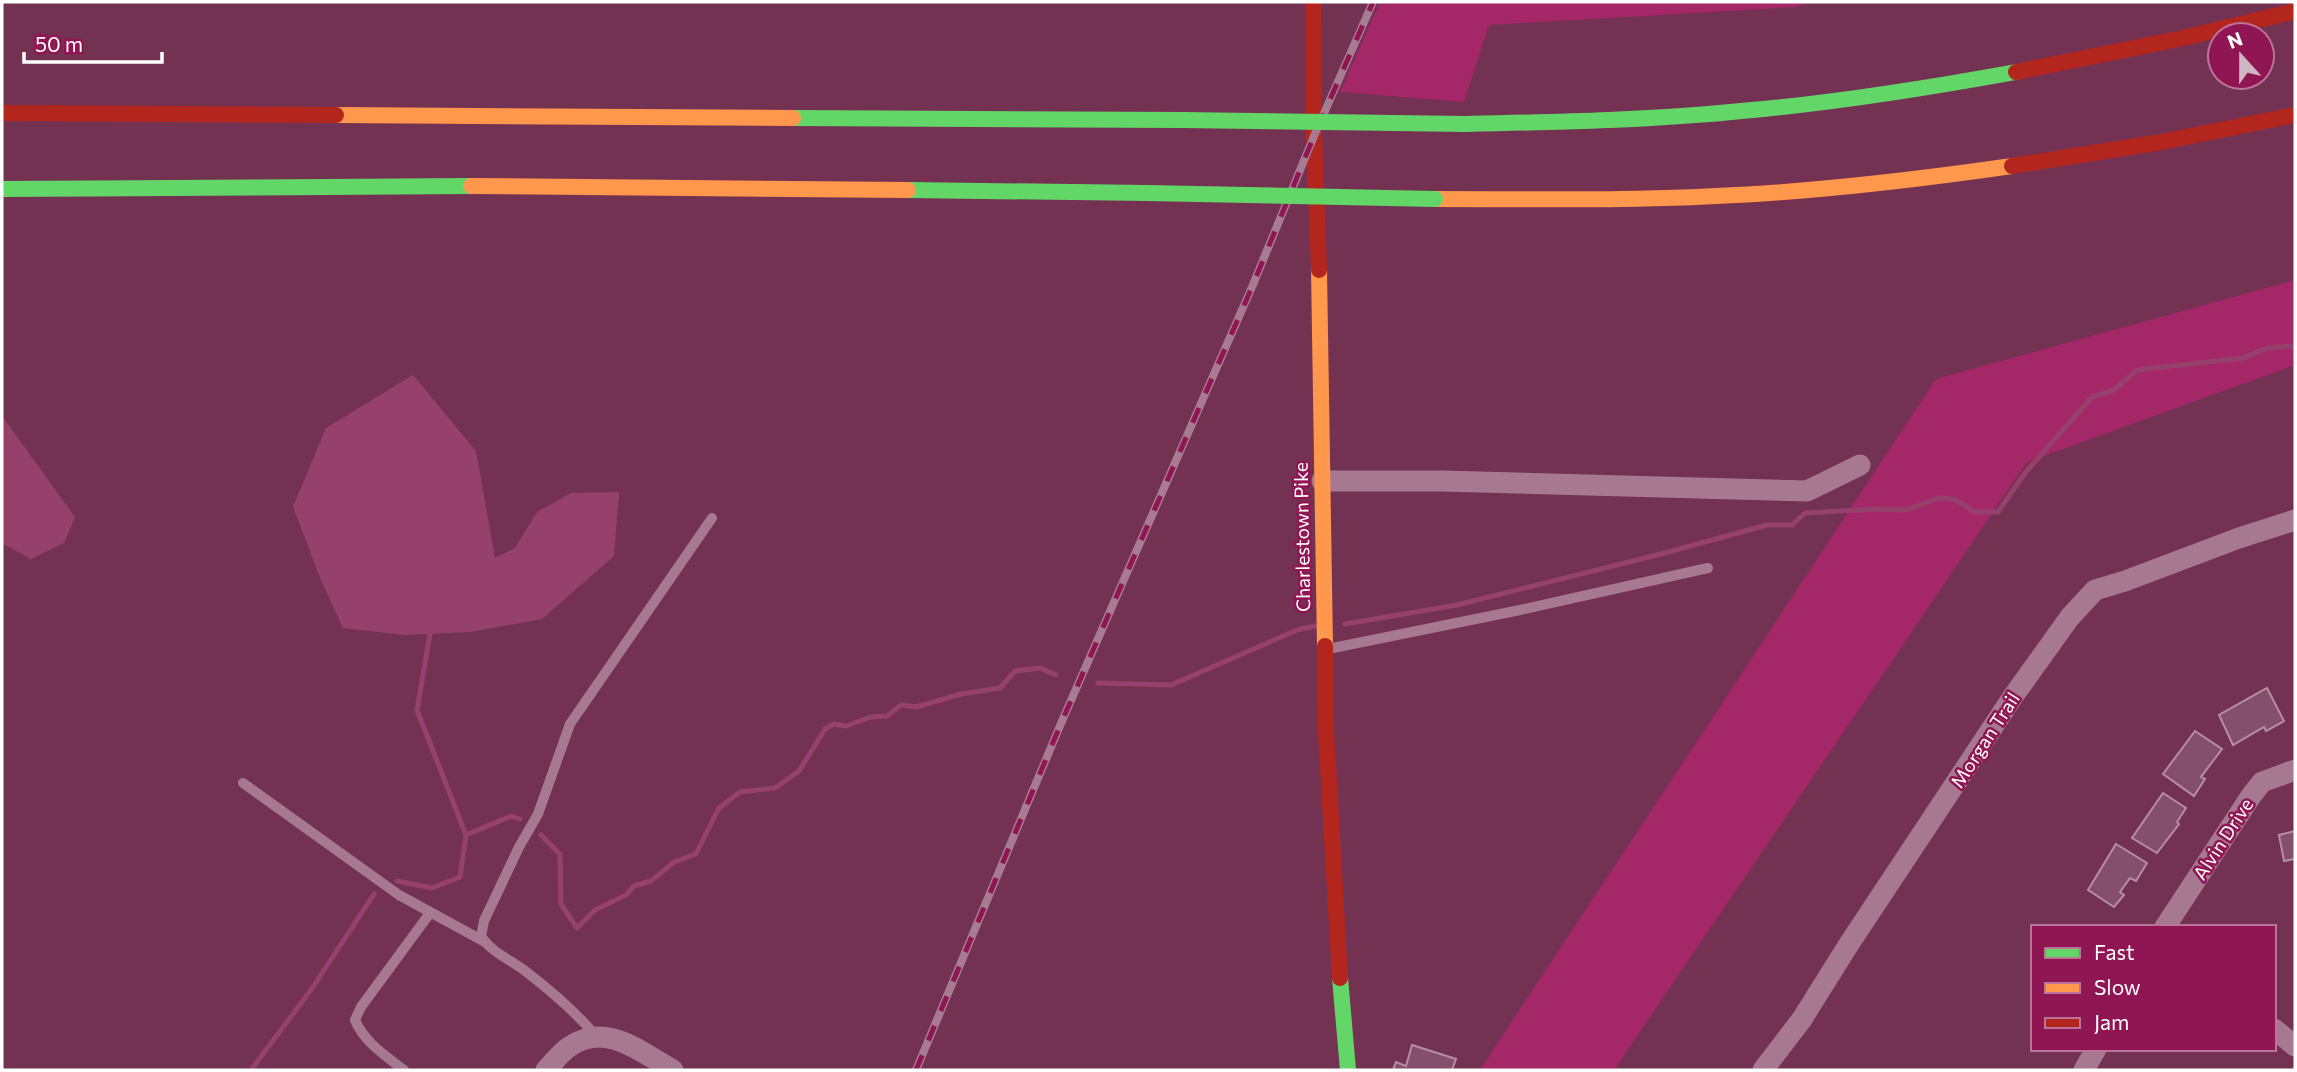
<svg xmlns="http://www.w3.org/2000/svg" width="2297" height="1072" font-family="Commissioner,sans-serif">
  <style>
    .green { fill: #a42868 }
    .water { fill: #96416c }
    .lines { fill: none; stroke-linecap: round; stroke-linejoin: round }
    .stream { stroke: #96416c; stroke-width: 5 }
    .building { fill: #844f6a; stroke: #b58ea2; stroke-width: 2 }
    .lane { stroke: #a77991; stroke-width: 10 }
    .street { stroke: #a77991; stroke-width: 21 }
    .fast { stroke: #63d668; stroke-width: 16 }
    .slow { stroke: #ff974d; stroke-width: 16 }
    .jam { stroke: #b3261e; stroke-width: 16 }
    .rail-casing { stroke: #a77b91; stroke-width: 8 }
    .rail { stroke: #901653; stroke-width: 5; stroke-dasharray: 16; stroke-linecap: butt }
    .fast-bridge { stroke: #63d668; stroke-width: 16 }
    .labels { text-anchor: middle; stroke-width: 5; stroke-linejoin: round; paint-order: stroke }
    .street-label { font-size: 19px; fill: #fff; stroke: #901653 }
  </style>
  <rect width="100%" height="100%" fill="#743253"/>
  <g class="green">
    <polygon points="1380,2 1812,2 1796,7 1489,25 1464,102 1340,92"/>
    <polygon points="2295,280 2295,365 2027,462 1614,1070 1480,1070 1936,379"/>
  </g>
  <g class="water">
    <polygon points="413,375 476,451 495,558 515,548 537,512 571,493 619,492 614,556 542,619 470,632 405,635 343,628 321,580 293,507 326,428"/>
    <polygon points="2,416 75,517 64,543 31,559 2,543"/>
  </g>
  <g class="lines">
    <g class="stream">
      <polyline points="1345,624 1457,605 1661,554 1767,525 1792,525 1805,513 1877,509 1906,510 1939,498 1954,499 1975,512 1998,512 2025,473 2092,397 2114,390 2137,370 2243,358 2267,348 2295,346"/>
      <polyline points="430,634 417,710 466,835"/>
      <polyline points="1098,683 1171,685 1297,630 1315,626"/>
      <polyline points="541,835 560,854 561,904 577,928 595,910 626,895 634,886 651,881 674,862 696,854 719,808 740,792 775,788 799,771 825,729 834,724 846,726 871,717 887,716 901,705 916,707 961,694 1000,688 1015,671 1040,668 1056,675"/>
      <polyline points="397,881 432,888 460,877 466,835 511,816 520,819"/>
      <polyline points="251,1070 313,987 374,894"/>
    </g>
  </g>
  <g class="building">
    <polygon points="2267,688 2284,721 2266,731 2264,727 2233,745 2219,715"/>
    <polygon points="2195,731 2222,749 2201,777 2205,779 2194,796 2163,774"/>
    <polygon points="2163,793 2186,808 2177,822 2179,824 2157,853 2132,838"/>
    <polygon points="2295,831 2295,859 2284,861 2279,835"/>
    <polygon points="2116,844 2147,863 2136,881 2130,878 2120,892 2124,895 2114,907 2088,890"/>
    <polygon points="1412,1045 1456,1059 1452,1070 1393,1070 1396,1062 1406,1066"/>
  </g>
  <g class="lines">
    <g class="lane">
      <polyline points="1328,649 1520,610 1708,568"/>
      <polyline points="243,783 399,895 485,942"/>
      <path d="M596,1036C575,1011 550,990 524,970C509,959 491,952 481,936L484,921L519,847L538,814L570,724L712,518"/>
      <path d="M404,1070C386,1056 364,1042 355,1020L361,1007L430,913"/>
    </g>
    <g class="street">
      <polyline points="1322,481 1442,481 1807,491 1860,465"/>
      <polyline points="2165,927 2251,796 2262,782 2295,770"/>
      <polyline points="2274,1029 2295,1046"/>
      <path d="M546,1070C553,1063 560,1053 569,1047C606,1021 640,1052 673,1070"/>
      <polyline points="1763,1070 1802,1019 1849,944 2014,695 2070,617 2095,590 2125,581 2239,538 2295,520"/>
      <polyline points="2084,1070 2096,1049"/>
    </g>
    <g class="fast">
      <polyline points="793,118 1182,120"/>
      <path d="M1465,124C1561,122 1657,120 1752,110C1841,102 1928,88 2016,72"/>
      <polyline points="2,189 471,186"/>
      <polyline points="908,190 1147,193"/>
      <polyline points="1340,978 1348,1070"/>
    </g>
    <g class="slow">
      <polyline points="336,115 793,118"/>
      <polyline points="471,186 908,190"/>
      <path d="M1435,199C1529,199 1623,201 1716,196C1815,192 1914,180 2012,166"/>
      <polyline points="1319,270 1325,646"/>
    </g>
    <g class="jam">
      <polyline points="1313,2 1314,136 1319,270"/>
      <polyline points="2016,72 2183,38 2295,11"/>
      <polyline points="2,113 336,115"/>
      <polyline points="2012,166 2161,142 2295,115"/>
      <polyline points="1325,646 1326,730 1340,978"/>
    </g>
    <defs>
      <polyline id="rail" points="916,1070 1062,721 1252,287 1314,136 1373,2"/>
    </defs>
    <use href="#rail" class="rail-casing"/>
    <use href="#rail" class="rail"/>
    <g class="fast-bridge">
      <polyline points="1182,120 1465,124"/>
      <polyline points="1147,193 1435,199"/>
    </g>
  </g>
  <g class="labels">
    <g class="street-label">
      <text transform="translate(1302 537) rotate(-91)" y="7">Charlestown Pike</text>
      <text transform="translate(1985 740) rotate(-57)" y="7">Morgan Trail</text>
      <text transform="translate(2223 839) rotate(-57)" y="7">Alvin Drive</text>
    </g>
  </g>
  <rect width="2297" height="1072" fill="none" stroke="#ffffff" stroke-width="7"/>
  <rect x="2031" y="925" width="245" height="126" fill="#901653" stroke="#bc7398" stroke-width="2"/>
  <rect x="2045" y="948" width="35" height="10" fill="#63d668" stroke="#bc7398" stroke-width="2"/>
  <text x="2094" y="960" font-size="21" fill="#ffffff">Fast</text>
  <rect x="2045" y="983" width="35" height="10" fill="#ff974d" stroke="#bc7398" stroke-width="2"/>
  <text x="2094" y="995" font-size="21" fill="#ffffff">Slow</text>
  <rect x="2045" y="1018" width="35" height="10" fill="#b3261e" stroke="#bc7398" stroke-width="2"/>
  <text x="2094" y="1030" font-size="21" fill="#ffffff">Jam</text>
  <g transform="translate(2241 56) rotate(339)"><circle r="33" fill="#901653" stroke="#bc7398" stroke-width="2"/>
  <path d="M0-5L12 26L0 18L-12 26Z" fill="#ceb7c3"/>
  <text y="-10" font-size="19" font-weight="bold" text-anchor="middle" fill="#ffffff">N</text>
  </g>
  <path d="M24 52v10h138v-10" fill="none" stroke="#ffffff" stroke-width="3.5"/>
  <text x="35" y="52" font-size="21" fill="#ffffff" stroke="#901653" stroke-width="5" paint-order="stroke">50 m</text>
</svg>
